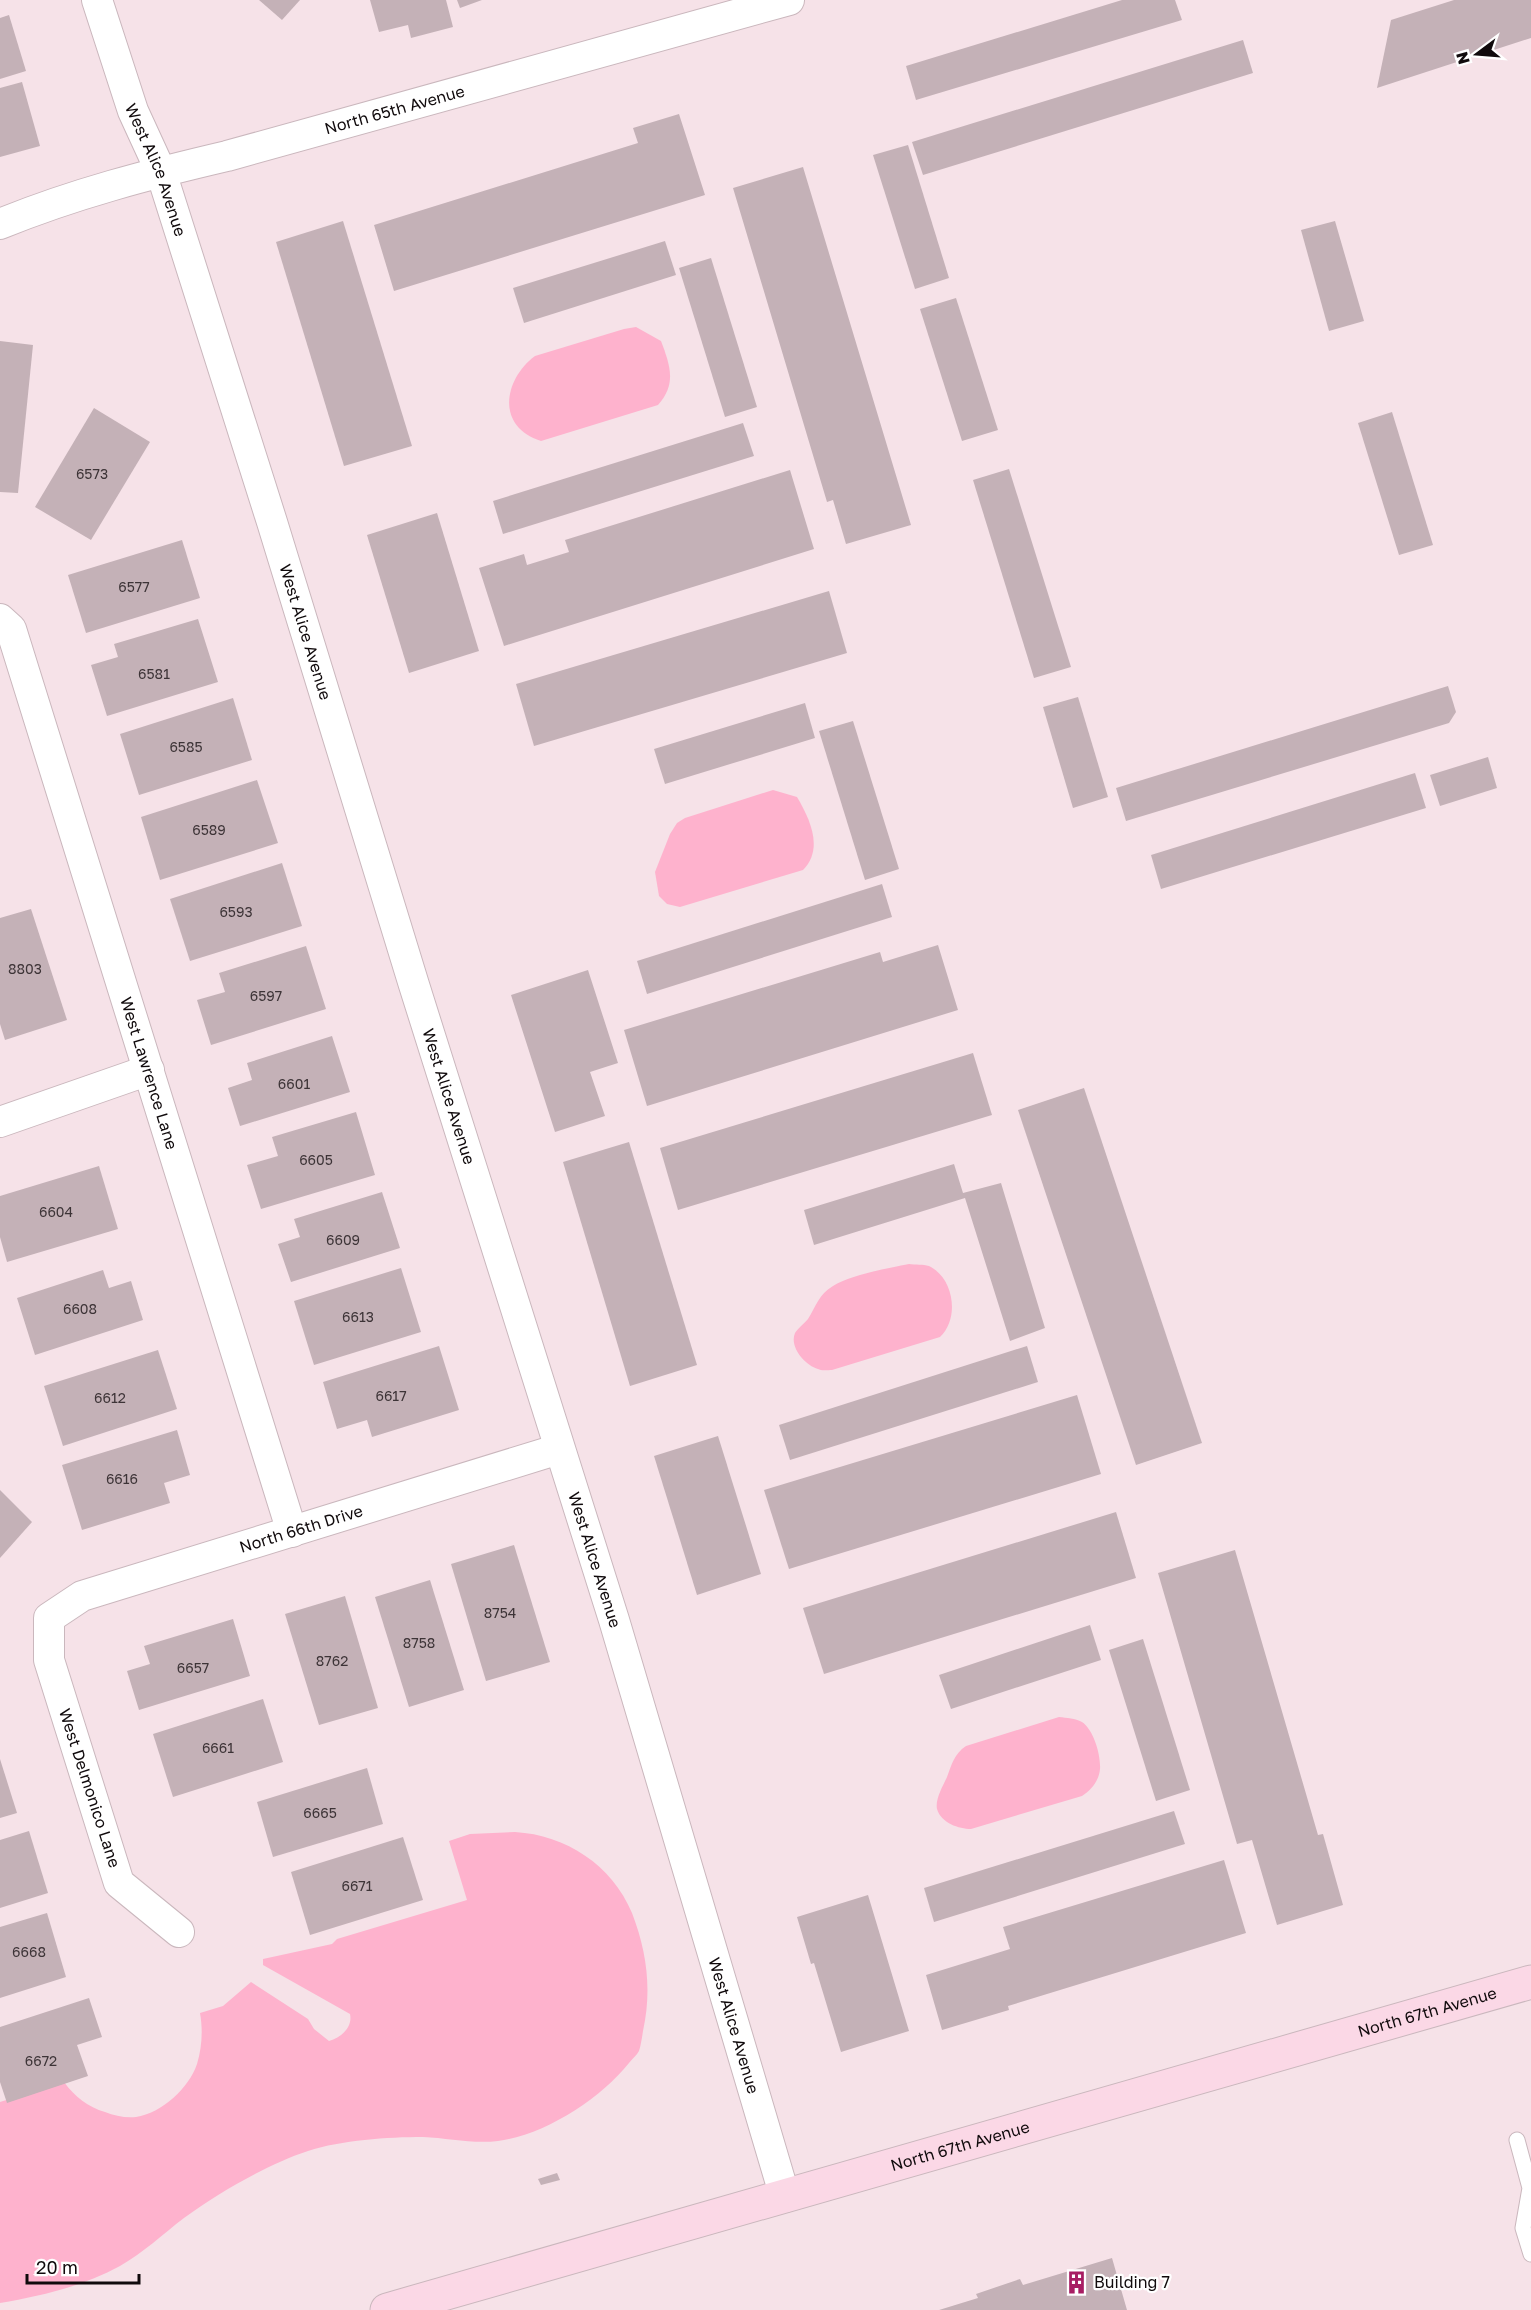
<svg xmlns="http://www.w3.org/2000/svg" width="1531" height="2310" font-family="'Golos Text',sans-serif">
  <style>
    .green { fill: #feb2cd }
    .building { fill: #c4b1b7 }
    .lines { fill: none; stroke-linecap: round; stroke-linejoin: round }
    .service-casing { stroke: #cab7bd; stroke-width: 17 }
    .minor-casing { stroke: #cab7bd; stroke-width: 32 }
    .secondary-casing { stroke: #cab7bd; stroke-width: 35 }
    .service { stroke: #fff; stroke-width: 15 }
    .minor { stroke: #fff; stroke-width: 30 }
    .secondary { stroke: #fbd8e6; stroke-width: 33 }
    .labels { text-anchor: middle; stroke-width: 4.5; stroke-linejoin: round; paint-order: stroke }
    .number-label { font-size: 14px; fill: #3d3437 }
    .street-label { font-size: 16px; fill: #100a0c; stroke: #fff }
    .poi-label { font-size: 16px; fill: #100a0c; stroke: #fff; text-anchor: start }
  </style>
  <rect width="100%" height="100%" fill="#f6e2e8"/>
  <g class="green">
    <path d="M636,327L661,341C670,365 677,384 658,405L541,441C496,427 503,380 535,356L624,329Z"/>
    <path d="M773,790L797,797C810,819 824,849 803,870L680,907L667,904L659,896L655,872L670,834L677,823L685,818Z"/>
    <path d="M909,1264C915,1265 923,1264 929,1266C954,1278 960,1318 940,1337L832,1370C828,1370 821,1371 818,1369C805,1365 789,1347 795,1333C798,1328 804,1324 808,1319C816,1306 819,1294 833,1286C850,1275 889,1268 909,1264Z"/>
    <path d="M1059,1717C1067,1718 1075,1718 1082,1722C1094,1730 1101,1756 1100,1769C1099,1781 1091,1790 1082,1796L971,1829C959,1829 941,1823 937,1809C935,1799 943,1786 947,1777C952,1764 954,1754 966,1746Z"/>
    <path d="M515,1832C566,1835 612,1865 632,1913C647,1952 652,1990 643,2031C642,2037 641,2045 639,2051C637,2055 632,2059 629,2063C600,2099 545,2135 498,2141C473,2144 448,2138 423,2137C387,2137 342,2140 308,2151C268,2164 218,2193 184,2218C163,2234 143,2253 120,2266C84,2286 41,2296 0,2303V2102L64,2082C75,2097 88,2107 105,2112C115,2116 125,2118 136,2117C162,2113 189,2088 197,2064C202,2047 203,2030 200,2013L223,2006L251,1982L308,2019L314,2029L329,2041C341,2038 353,2027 350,2014L263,1965V1959L332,1944L337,1939L467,1900L449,1841L470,1834Z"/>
  </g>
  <g class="building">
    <polygon points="259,0 300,0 282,20"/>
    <polygon points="370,0 446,0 453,27 411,38 408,25 379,32"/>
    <polygon points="457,0 482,0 460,8"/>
    <polygon points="1122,0 1175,0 1182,20 916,100 906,66"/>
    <polygon points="1454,0 1531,0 1531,38 1377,88 1391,20"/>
    <polygon points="9,15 26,71 0,79 0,18"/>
    <polygon points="1243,40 1253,73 923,175 912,142"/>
    <polygon points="22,82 40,146 0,157 0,88"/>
    <polygon points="679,114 705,195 394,291 374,225 638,143 633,128"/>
    <polygon points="908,145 949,278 915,289 873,155"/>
    <polygon points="803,167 911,525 846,544 833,500 827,502 733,188"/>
    <polygon points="343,221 412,446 344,466 276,242"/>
    <polygon points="1335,221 1364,321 1329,331 1301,230"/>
    <polygon points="665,241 676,275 524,323 513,288"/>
    <polygon points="711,258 757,407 725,417 679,268"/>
    <polygon points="956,298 998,430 962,441 920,309"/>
    <polygon points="0,341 33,345 18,493 0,492"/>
    <polygon points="94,408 150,442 91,540 35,507"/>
    <polygon points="1392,412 1433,545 1399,555 1358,423"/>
    <polygon points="743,423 754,456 503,534 493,501"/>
    <polygon points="1009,469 1071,667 1034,678 973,480"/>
    <polygon points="790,470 814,549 504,646 479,568 524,554 527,565 569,552 565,540"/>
    <polygon points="437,513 479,651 409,673 367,535"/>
    <polygon points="182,540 200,598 86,633 68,575"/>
    <polygon points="829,591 847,653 534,746 516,684"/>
    <polygon points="198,619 218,682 107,716 91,665 118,657 114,644"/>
    <polygon points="1448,686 1456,712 1449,723 1126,821 1116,788"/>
    <polygon points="1078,697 1108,797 1073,808 1043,707"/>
    <polygon points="233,698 252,760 139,795 120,734"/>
    <polygon points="805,703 815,738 665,784 654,749"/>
    <polygon points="853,721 899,869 865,880 819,731"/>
    <polygon points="1488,757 1497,788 1440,806 1430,775"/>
    <polygon points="1415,773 1426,808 1161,889 1151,855"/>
    <polygon points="257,780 278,843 160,880 141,817"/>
    <polygon points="282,863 302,926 190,961 170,899"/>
    <polygon points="882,884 892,917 647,994 637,961"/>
    <polygon points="31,909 67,1020 5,1040 0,1024 0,918"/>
    <polygon points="938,945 958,1010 647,1106 624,1030 880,952 883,962"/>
    <polygon points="306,946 326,1009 211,1045 197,1000 225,992 219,973"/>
    <polygon points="588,970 618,1063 590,1072 605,1116 555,1132 511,995"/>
    <polygon points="332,1036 350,1092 240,1126 228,1088 252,1080 247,1063"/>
    <polygon points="973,1053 992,1115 678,1210 660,1148"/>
    <polygon points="1084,1088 1202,1443 1136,1465 1018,1110"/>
    <polygon points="356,1112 375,1175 261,1209 247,1165 278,1156 272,1137"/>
    <polygon points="629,1142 697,1365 630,1386 563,1162"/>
    <polygon points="954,1164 963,1193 1001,1183 1045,1328 1010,1341 965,1198 814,1245 804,1210"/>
    <polygon points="99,1166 118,1229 7,1262 0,1237 0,1196"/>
    <polygon points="382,1192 400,1248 291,1282 278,1244 300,1237 294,1219"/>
    <polygon points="401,1268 421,1332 314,1365 294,1301"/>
    <polygon points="103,1270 109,1288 131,1281 143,1320 35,1355 17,1298"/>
    <polygon points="439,1346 459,1410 372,1437 367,1420 337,1429 323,1382"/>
    <polygon points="1027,1346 1038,1382 790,1460 779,1425"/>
    <polygon points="158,1350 177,1409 63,1446 44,1386"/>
    <polygon points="1077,1395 1101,1474 789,1569 764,1490"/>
    <polygon points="177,1430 190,1475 164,1483 170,1503 82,1530 62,1465"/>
    <polygon points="718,1436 761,1574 697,1595 654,1456"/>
    <polygon points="0,1490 32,1522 0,1558"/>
    <polygon points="1116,1512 1136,1578 824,1674 803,1608"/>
    <polygon points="514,1545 550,1662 486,1681 451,1564"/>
    <polygon points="1235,1550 1318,1835 1323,1834 1343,1905 1277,1925 1252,1840 1237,1844 1158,1573"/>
    <polygon points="430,1580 464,1690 409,1707 375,1597"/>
    <polygon points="345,1596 378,1708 319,1725 285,1614"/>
    <polygon points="233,1619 250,1676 139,1710 127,1671 150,1664 144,1646"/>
    <polygon points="1090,1625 1101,1660 951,1709 939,1675"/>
    <polygon points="1143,1639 1190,1790 1156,1801 1109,1650"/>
    <polygon points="263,1699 283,1762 173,1797 153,1734"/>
    <polygon points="0,1759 17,1813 0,1818"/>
    <polygon points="367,1768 383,1824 273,1857 257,1802"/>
    <polygon points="1174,1811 1185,1844 934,1922 924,1888"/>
    <polygon points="29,1831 48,1893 0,1908 0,1840"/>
    <polygon points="403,1837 423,1900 310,1935 291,1872"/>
    <polygon points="1224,1860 1246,1933 1008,2006 1009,2010 942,2030 926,1975 1010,1949 1003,1927"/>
    <polygon points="868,1895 909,2031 841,2052 814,1963 811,1964 797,1917"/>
    <polygon points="47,1913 66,1977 0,1998 0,1927"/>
    <polygon points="89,1998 102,2037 77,2045 88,2076 7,2103 0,2082 0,2027"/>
    <polygon points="557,2173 560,2180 541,2185 538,2179"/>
    <polygon points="1112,2258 1127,2310 939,2310 978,2298 976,2294 1020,2279 1023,2285"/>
  </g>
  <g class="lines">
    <defs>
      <polyline id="service" points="1517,2140 1530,2188 1523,2228 1531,2254"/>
      <g id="minor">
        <path id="s1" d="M97,0L133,111L161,172L272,522L414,985L614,1620L785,2197"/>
        <path id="s2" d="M0,224C73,194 150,174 227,156L789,0"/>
        <path id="s3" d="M0,619L11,629L292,1532"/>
        <polyline points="0,1122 149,1070"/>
        <path id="s4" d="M179,1932L119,1883L49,1660V1618L82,1596L559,1449"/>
      </g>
      <g id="secondary">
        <path id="s5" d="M387,2310L1531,1982"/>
      </g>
    </defs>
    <use href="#service" class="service-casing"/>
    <use href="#minor" class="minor-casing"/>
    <use href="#secondary" class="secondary-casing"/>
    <use href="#service" class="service"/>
    <use href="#minor" class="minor"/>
    <use href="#secondary" class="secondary"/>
  </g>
  <defs>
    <symbol id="building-bare" viewBox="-9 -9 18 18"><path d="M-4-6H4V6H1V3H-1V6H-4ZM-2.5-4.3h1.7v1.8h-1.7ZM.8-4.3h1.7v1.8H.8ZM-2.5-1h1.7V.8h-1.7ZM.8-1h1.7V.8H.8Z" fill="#a71d63" stroke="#fff" stroke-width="2.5" paint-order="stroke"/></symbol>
  </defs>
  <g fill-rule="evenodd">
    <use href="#building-bare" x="1060" y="2266" width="33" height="33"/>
  </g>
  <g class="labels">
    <g class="number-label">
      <text x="92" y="479">6573</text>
      <text x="134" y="592">6577</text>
      <text x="154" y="679">6581</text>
      <text x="186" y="752">6585</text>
      <text x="209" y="835">6589</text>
      <text x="236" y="917">6593</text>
      <text x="25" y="974">8803</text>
      <text x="266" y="1001">6597</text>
      <text x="294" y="1089">6601</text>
      <text x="316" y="1165">6605</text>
      <text x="56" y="1217">6604</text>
      <text x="343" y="1245">6609</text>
      <text x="80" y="1314">6608</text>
      <text x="358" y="1322">6613</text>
      <text x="391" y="1401">6617</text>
      <text x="110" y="1403">6612</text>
      <text x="122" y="1484">6616</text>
      <text x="500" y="1618">8754</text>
      <text x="419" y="1648">8758</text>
      <text x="332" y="1666">8762</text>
      <text x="193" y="1673">6657</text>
      <text x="218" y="1753">6661</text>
      <text x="320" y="1818">6665</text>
      <text x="357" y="1891">6671</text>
      <text x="29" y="1957">6668</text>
      <text x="41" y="2066">6672</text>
    </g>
    <g class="street-label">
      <text dy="6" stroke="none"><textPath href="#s2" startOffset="411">North 65th Avenue</textPath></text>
      <text dy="6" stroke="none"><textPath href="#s1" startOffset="180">West Alice Avenue</textPath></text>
      <text dy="6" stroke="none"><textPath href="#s1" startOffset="666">West Alice Avenue</textPath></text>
      <text dy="6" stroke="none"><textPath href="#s3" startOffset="480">West Lawrence Lane</textPath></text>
      <text dy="6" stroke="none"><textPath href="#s1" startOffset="1152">West Alice Avenue</textPath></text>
      <text dy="6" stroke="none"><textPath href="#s4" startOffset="622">North 66th Drive</textPath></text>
      <text dy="6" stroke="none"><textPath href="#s1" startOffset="1638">West Alice Avenue</textPath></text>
      <text transform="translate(90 1788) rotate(72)" y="6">West Delmonico Lane</text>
      <text dy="6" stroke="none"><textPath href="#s5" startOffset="1082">North 67th Avenue</textPath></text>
      <text dy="6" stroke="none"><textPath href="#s1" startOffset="2124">West Alice Avenue</textPath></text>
      <text dy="6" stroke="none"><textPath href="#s5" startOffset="596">North 67th Avenue</textPath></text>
    </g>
    <g class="poi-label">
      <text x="1094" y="2288">Building 7</text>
    </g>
  </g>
  <g transform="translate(1477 54) rotate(254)" stroke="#ffffff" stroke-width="4.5" paint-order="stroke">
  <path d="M0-4.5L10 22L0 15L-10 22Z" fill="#100a0c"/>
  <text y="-9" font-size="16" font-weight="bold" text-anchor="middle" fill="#100a0c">N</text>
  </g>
  <path d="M27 2274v9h112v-9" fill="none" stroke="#100a0c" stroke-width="3"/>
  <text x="36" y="2274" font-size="18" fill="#100a0c" stroke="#ffffff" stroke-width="4.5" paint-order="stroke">20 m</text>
</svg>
